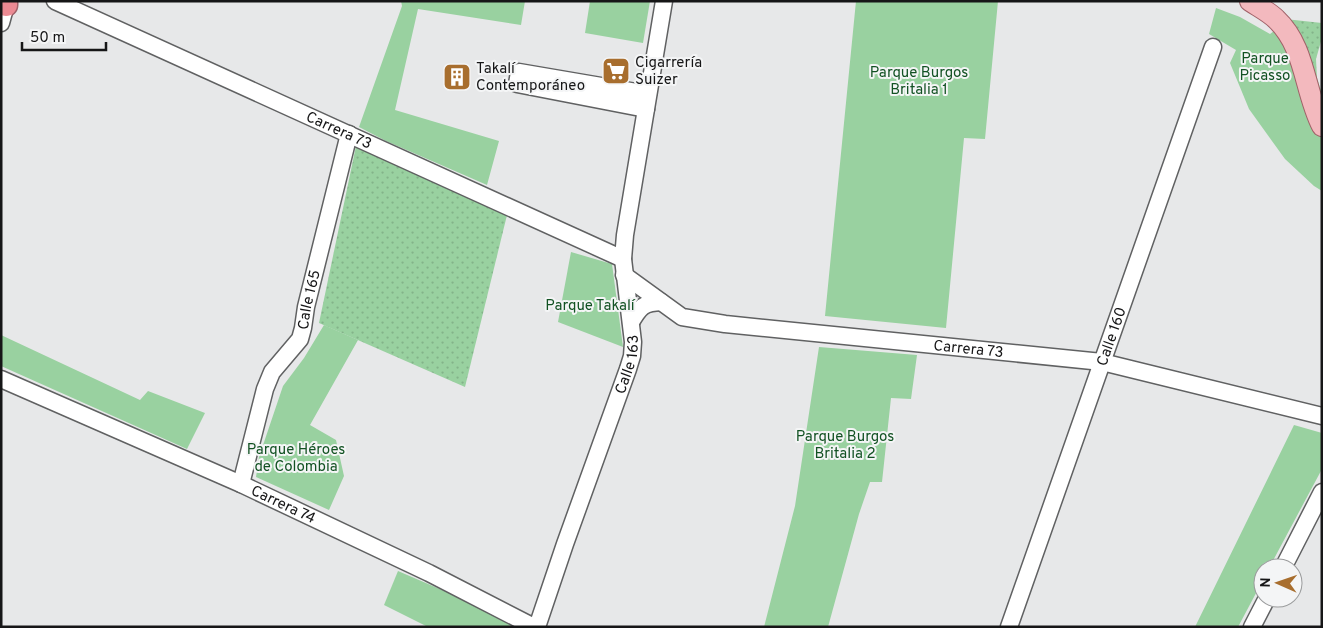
<svg xmlns="http://www.w3.org/2000/svg" width="1323" height="628" font-family="Overpass,sans-serif">
  <style>
    .grass { fill: url(#grass-dots) }
    .green { fill: #99d1a0 }
    .lines { fill: none; stroke-linecap: round; stroke-linejoin: round }
    .minor-casing { stroke: #606162; stroke-width: 19 }
    .major-casing { stroke: #a06168; stroke-width: 22 }
    .highway-casing { stroke: #a06168; stroke-width: 25 }
    .minor { stroke: #fff; stroke-width: 16 }
    .major { stroke: #f3b9be; stroke-width: 20 }
    .highway { stroke: #eb8a93; stroke-width: 22 }
    .labels { text-anchor: middle; stroke-width: 4; stroke-linejoin: round; paint-order: stroke }
    .park-label { font-size: 15px; fill: #125223; stroke: #f4f5f6 }
    .poi-label { font-size: 15px; fill: #161617; stroke: #f4f5f6; text-anchor: start }
    .street-label { font-size: 15px; fill: #161617; stroke: #f4f5f6 }
  </style>
  <defs>
    <pattern id="grass-dots" width="8" height="8" patternUnits="userSpaceOnUse" patternTransform="scale(1.25)"><rect width="8" height="8" fill="#99d1a0"/><path d="M2 2h.1M6 6h.1" fill="none" stroke="#83b389" stroke-width="1.8" stroke-linecap="round"/></pattern>
  </defs>
  <rect width="100%" height="100%" fill="#e7e8e9"/>
  <g class="grass">
    <polygon points="1285,19 1322,23 1322,38 1316,59 1317,78 1322,94 1322,107"/>
    <polygon points="356,146 507,215 465,387 319,323"/>
  </g>
  <g class="green">
    <polygon points="401,1 525,1 521,25 418,9 395,110 499,141 487,185 386,141 359,127 402,6"/>
    <polygon points="590,1 650,1 643,43 585,33"/>
    <polygon points="856,1 998,1 985,139 964,138 946,328 825,316"/>
    <polygon points="1216,8 1240,17 1270,34 1278,28 1285,39 1316,126 1322,136 1322,191 1314,186 1285,159 1249,109 1230,63 1236,50 1209,34"/>
    <polygon points="571,252 612,264 623,347 558,322"/>
    <polygon points="324,325 358,340 310,425 336,440 344,476 329,510 256,477 259,457 283,386 304,358"/>
    <polygon points="1,335 140,400 148,391 205,413 187,449 1,366"/>
    <polygon points="819,347 917,355 911,399 891,398 882,482 870,482 859,514 828,627 764,627 795,506"/>
    <polygon points="1294,425 1322,433 1322,469 1269,568 1263,568 1263,580 1238,627 1195,627"/>
    <polygon points="398,571 512,620 520,627 428,627 384,605"/>
  </g>
  <g class="lines">
    <defs>
      <g id="minor">
        <path id="s1" d="M55,1L623,259"/>
        <polyline points="1,23 7,1"/>
        <polyline points="646,109 517,84 519,72 648,94"/>
        <path id="s2" d="M624,275L682,317L725,324L1102,362L1322,416"/>
        <path d="M631,322C640,307 643,303 661,302"/>
        <path id="s3" d="M1,379L241,484L429,573L534,627"/>
        <path id="s4" d="M241,484L265,389L272,372L300,339L303,328L306,307L349,134"/>
        <polyline points="1283,568 1322,492"/>
        <path id="s5" d="M537,627L565,544L628,369L632,356L633,342L623,259L625,235L664,1"/>
        <path id="s6" d="M1009,627L1213,47"/>
        <polyline points="1252,627 1267,598"/>
      </g>
      <path id="major" d="M1250,1C1259,7 1269,12 1276,19C1306,47 1304,91 1322,126"/>
      <polyline id="highway" points="6,1 6,5"/>
    </defs>
    <use href="#minor" class="minor-casing"/>
    <use href="#major" class="major-casing"/>
    <use href="#highway" class="highway-casing"/>
    <use href="#minor" class="minor"/>
    <use href="#major" class="major"/>
    <use href="#highway" class="highway"/>
  </g>
  <defs>
    <symbol id="supermarket-square" viewBox="-11 -11 22 22"><rect x="-9" y="-9" width="18" height="18" rx="4" fill="#a86e2e" stroke="#f4f5f6"/><path d="M-6-5.5h2.5l.6 2H6L4.5 2H-2.5L-4.4-4H-6ZM-1.5 3.2a1.3 1.3 0 1 0 .1 0ZM3 3.2a1.3 1.3 0 1 0 .1 0Z" fill="#fff"/></symbol>
    <symbol id="building-square" viewBox="-11 -11 22 22"><rect x="-9" y="-9" width="18" height="18" rx="4" fill="#a86e2e" stroke="#f4f5f6"/><path d="M-4-6H4V6H1V3H-1V6H-4ZM-2.5-4.3h1.7v1.8h-1.7ZM.8-4.3h1.7v1.8H.8ZM-2.5-1h1.7V.8h-1.7ZM.8-1h1.7V.8H.8Z" fill="#fff"/></symbol>
  </defs>
  <g fill-rule="evenodd">
    <use href="#supermarket-square" x="600" y="55" width="32" height="32"/>
    <use href="#building-square" x="441" y="61" width="32" height="32"/>
  </g>
  <g class="labels">
    <g class="park-label">
      <text x="1265" y="63">Parque<tspan x="1265" dy="17">Picasso</tspan></text>
      <text x="919" y="77">Parque Burgos<tspan x="919" dy="17">Britalia 1</tspan></text>
      <text x="590" y="310">Parque Takalí</text>
      <text x="845" y="441">Parque Burgos<tspan x="845" dy="17">Britalia 2</tspan></text>
      <text x="296" y="454">Parque Héroes<tspan x="296" dy="17">de Colombia</tspan></text>
    </g>
    <g class="poi-label">
      <text x="635" y="67">Cigarrería<tspan x="635" dy="17">Suizer</tspan></text>
      <text x="476" y="73">Takalí<tspan x="476" dy="17">Contemporáneo</tspan></text>
    </g>
    <g class="street-label">
      <text dy="5" stroke="none"><textPath href="#s1" startOffset="312">Carrera 73</textPath></text>
      <text dy="5" stroke="none"><textPath href="#s4" startOffset="200">Calle 165</textPath></text>
      <text dy="5" stroke="none"><textPath href="#s6" startOffset="308">Calle 160</textPath></text>
      <text dy="5" stroke="none"><textPath href="#s2" startOffset="360">Carrera 73</textPath></text>
      <text dy="5" stroke="none"><textPath href="#s5" startOffset="278">Calle 163</textPath></text>
      <text dy="5" stroke="none"><textPath href="#s3" startOffset="309">Carrera 74</textPath></text>
    </g>
  </g>
  <rect width="1323" height="628" fill="none" stroke="#161617" stroke-width="5"/>
  <g transform="translate(1278 583) rotate(272)"><circle r="24" fill="#f4f5f6" stroke="#9b9c9d"/>
  <path d="M0-4L9 19L0 12L-9 19Z" fill="#a86e2e"/>
  <text y="-8" font-size="14" font-weight="bold" text-anchor="middle" fill="#161617">N</text>
  </g>
  <path d="M22 42v8h84v-8" fill="none" stroke="#161617" stroke-width="2.5"/>
  <text x="30" y="42" font-size="15" fill="#161617" stroke="#f4f5f6" stroke-width="4" paint-order="stroke">50 m</text>
</svg>
